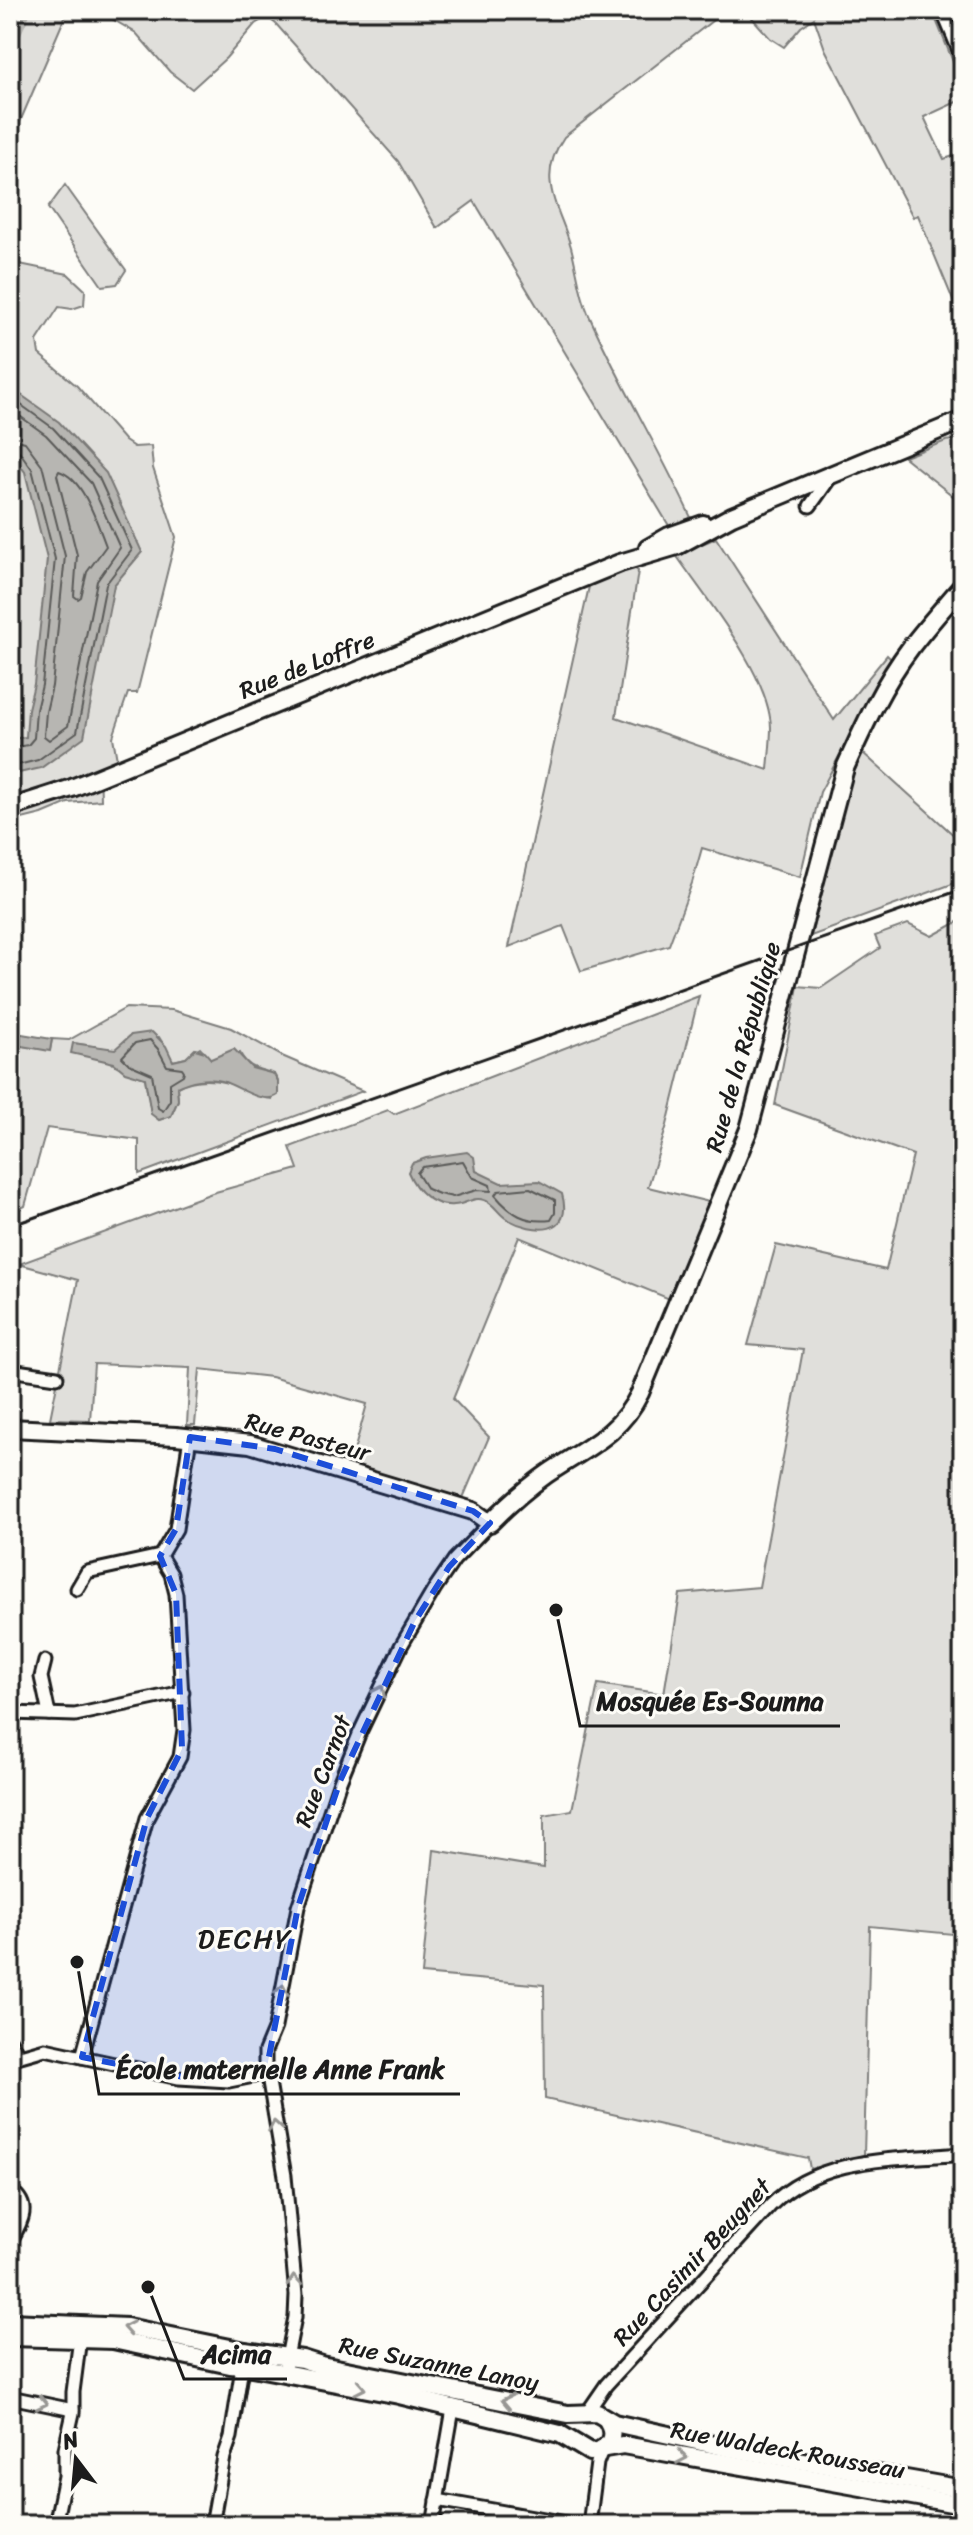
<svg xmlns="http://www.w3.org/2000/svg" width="973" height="2535" font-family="Sriracha,sans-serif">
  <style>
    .green { fill: #e0dfdb; stroke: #7e7e7c; stroke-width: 2; fill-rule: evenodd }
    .water { fill: #b7b6b2; stroke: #797876; stroke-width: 2 }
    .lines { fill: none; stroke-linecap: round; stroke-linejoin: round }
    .shore { stroke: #5a5a58; stroke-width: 2 }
    .river { stroke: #b7b6b2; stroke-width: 20 }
    .street-casing { stroke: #1c1c1c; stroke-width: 17 }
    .secondary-casing { stroke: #1c1c1c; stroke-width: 22 }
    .primary-casing { stroke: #1c1c1c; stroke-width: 22 }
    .street { stroke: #fdfcf7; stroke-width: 11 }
    .secondary { stroke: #fdfcf7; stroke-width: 16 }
    .primary { stroke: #fdfcf7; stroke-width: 16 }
    .rail { stroke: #1c1c1c; stroke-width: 3 }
    .oneway { stroke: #989794 }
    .marked { fill: #1d4ed8; fill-opacity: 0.2; stroke: #1d4ed8; stroke-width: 6; stroke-dasharray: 16 10; stroke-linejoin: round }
    .labels { text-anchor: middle; stroke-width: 6; stroke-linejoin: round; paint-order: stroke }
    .street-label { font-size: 24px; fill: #1c1c1c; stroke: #fdfcf7 }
    .quarter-label { font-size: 28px; letter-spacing: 2px; fill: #1c1c1c; stroke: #fdfcf7 }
    .leader { fill: none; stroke: #1c1c1c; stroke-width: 3 }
    .callout-dot { fill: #1c1c1c; stroke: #fdfcf7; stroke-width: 3 }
    .callout-label { font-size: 26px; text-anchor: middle; font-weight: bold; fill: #1c1c1c; stroke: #fdfcf7; stroke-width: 6; stroke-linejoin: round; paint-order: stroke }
  </style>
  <rect width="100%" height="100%" fill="#fdfcf7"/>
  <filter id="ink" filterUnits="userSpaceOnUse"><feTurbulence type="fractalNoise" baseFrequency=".0125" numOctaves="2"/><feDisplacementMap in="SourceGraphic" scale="16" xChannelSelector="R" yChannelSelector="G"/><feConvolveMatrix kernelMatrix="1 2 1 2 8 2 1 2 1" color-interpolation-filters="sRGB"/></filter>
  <g filter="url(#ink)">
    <g class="green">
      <polygon points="10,10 68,10 10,145"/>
      <path d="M90,10H726L564,137C535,179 559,206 571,247C577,269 579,292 588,313C619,384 661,451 693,522L671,529L474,201L437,228L398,161L276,24L267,17L255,24L226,58L192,89L170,72L136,33L105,15Z"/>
      <polygon points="745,10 932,10 963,86 963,99 924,117 944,159 963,153 963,308 957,310 918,215 913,217 825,49 814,18 801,27 784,47 770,38"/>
      <polygon points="65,185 126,270 117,284 102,286 48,208"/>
      <polygon points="10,262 68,274 85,290 84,305 72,309 59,307 37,341 39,354 77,386 125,441 134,447 151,446 153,468 176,537 137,693 128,693 113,737 117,760 100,767 101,800 68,803 42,814 10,822"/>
      <polygon points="963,438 963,504 904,457 946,441"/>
      <path d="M716,538L834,720L887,655L891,659L820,792L800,877L702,848L692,883L669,945L581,971L563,926L509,947L590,582L630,565L638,571L616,717L768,770C769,756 771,741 771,727C769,674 706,599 676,555Z"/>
      <polygon points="862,752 957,838 955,883 811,936 846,793"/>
      <polygon points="963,919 963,1935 870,1926 864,2155 810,2169 808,2158 545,2099 544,1985 422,1974 434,1850 544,1868 544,1815 572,1810 598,1684 664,1694 680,1594 759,1587 803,1350 748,1345 776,1245 886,1270 913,1155 775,1105 798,986 821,988 880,948 875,936 908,924 932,936"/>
      <polygon points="699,996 667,1125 648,1187 709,1202 672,1300 519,1237 453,1399 489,1437 463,1498 350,1466 367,1404 271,1377 200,1369 195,1425 187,1425 190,1368 94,1364 90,1420 50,1419 78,1280 19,1264 212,1193 298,1169 290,1147 388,1110 394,1114"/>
      <path d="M126,1008L172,1010L231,1028L282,1056L363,1091L139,1174V1140L47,1128L25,1206L10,1214V1044L50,1050L52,1039L69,1040ZM131,1035L159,1037L173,1061L186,1058L200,1048L211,1060L240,1053C248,1069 258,1068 274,1074L272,1099C262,1098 256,1094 247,1090C225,1080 200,1075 177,1087L178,1100L171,1116L159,1120L151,1113L145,1078C120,1070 98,1055 74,1043L116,1050Z"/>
    </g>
    <g class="water">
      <polygon points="10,387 59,422 106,473 142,552 114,585 84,737 41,768 10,775 10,739 26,737 28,709 34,684 47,559 25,472 10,452"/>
      <polygon points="10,589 16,639 10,672"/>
      <polygon points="10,1032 52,1039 50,1051 10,1044"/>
      <path d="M152,1032L166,1046L173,1061L186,1058L195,1049L205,1052L211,1059L234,1049L252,1068L274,1074L278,1081V1095C263,1106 239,1086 222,1081C208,1077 190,1080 177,1087L178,1100L171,1116L159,1120L151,1114L145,1078L125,1072L114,1063L71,1053L73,1043L115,1049L131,1035Z"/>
      <path d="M467,1152L474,1157L476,1171L501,1183L539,1181L562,1194C574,1236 534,1234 507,1219C498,1214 494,1203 484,1200C473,1196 465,1205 454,1205C432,1207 416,1191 408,1172L412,1163L426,1158Z"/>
    </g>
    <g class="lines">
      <g class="shore">
        <polyline points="10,397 53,428 99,478 132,550 106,584 77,732 38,760 10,767"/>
        <polyline points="10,409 46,435 91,483 120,548 97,581 68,726 49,740 44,736 46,712 52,686 65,556 42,465 25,442 10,438"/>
        <polyline points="10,448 19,451 32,469 55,559 42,685 36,710 34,738 28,745 10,748"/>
        <path d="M59,471C84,479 97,523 106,546L87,572L81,597L78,599L74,596L77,555L57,475Z"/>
        <polygon points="150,1040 158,1049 167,1066 182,1068 184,1071 183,1075 170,1083 170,1100 163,1111 158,1108 152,1074 129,1064 122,1057 135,1043"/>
        <polygon points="463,1161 472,1177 490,1185 491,1191 477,1190 453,1197 439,1194 427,1189 417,1173 422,1167"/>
        <path d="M530,1188L555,1200V1213L551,1220C525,1223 511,1214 495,1195L498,1191Z"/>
      </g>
      <polyline class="river" points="10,34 21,10"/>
      <defs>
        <g id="street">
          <polyline points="942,10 963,60"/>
          <polyline points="810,506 832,475"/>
          <polyline points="10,1370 57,1377"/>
          <polyline points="77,1589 87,1572 160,1556"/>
          <polyline points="45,1661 41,1677 49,1714"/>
          <polyline points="10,1713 75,1715 183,1692"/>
          <polyline points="10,2040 18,2055"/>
          <polyline points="82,2057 147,1818 180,1757 184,1730 176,1594 171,1574 160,1556 176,1529 190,1437"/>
          <polyline points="10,2059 45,2049 179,2078 229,2081 254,2076"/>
          <polyline points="265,2065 265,2051 275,2027 298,1907 340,1781 360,1732 401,1646 435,1588 454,1560 490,1523"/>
          <polyline points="268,2076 285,2176 296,2295 295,2317 284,2373"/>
          <path d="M10,2190C33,2205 21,2223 10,2242"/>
          <polyline points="10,2397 73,2410"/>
          <path d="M586,2414L606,2385L771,2205C821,2155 898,2160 963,2154"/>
          <polyline points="437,2500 578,2525"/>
          <polyline points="55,2525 65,2476 65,2449 73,2413 73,2392 80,2338"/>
          <polyline points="212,2525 224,2457 231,2437 243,2361"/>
          <polyline points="433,2525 453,2409"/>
          <polyline points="589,2525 597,2463 602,2450"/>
        </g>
        <g id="secondary">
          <polyline points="648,548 669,536 703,524"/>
          <polyline points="10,808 72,788 620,563 677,546 732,516 963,420"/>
          <path d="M10,1428L176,1436L250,1444L473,1511L490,1523C508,1505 527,1488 547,1474C585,1448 619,1436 640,1393L749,1129L845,768C864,726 883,684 911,647C927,626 945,606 963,585"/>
        </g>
        <g id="primary">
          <polyline points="10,2322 127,2327 245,2351 302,2359 321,2365 568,2414 597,2413 614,2423 724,2447 963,2489"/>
          <path d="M10,2337L113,2340L230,2365L252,2367L399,2395L560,2434L590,2452C609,2451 617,2436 607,2420"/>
          <polyline points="605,2448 623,2445 963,2505"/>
        </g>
      </defs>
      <use href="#street" class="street-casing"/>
      <use href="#secondary" class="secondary-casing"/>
      <use href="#primary" class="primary-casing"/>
      <use href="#street" class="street"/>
      <use href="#secondary" class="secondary"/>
      <use href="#primary" class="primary"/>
      <polyline class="rail" points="10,1226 963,889"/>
    </g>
    <defs><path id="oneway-chevron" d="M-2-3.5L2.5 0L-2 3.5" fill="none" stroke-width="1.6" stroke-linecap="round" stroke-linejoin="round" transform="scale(2)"/></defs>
    <g class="oneway">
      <use href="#oneway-chevron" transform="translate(380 1691) rotate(-64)"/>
      <use href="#oneway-chevron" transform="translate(282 1990) rotate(-80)"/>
      <use href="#oneway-chevron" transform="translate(275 2126) rotate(-100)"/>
      <use href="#oneway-chevron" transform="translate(294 2281) rotate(-94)"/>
      <use href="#oneway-chevron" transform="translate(128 2328) rotate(-170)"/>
      <use href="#oneway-chevron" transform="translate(360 2388) rotate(11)"/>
      <use href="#oneway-chevron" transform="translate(507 2401) rotate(-168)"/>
      <use href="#oneway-chevron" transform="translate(42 2403) rotate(12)"/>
      <use href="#oneway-chevron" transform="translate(682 2457) rotate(10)"/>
    </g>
  </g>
  <path class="marked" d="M190,1437L275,1449L473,1511L490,1523L449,1567L415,1621L340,1781L298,1907L266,2072L198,2080L82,2057L147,1818L182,1749L176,1594L160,1556L176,1529Z"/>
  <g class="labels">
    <g class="street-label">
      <text transform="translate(307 665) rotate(-22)" y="8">Rue de Loffre</text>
      <text transform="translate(743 1047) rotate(-74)" y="8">Rue de la République</text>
      <text transform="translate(308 1437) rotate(15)" y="8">Rue Pasteur</text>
      <text transform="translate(323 1771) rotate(-69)" y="8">Rue Carnot</text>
      <text transform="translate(692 2262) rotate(-47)" y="8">Rue Casimir Beugnet</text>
      <text transform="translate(439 2364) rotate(11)" y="8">Rue Suzanne Lanoy</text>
      <text transform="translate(788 2450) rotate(10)" y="8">Rue Waldeck Rousseau</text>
    </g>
    <g class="quarter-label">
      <text x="245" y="1948">DECHY</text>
    </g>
  </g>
  <path class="leader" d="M556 1610L580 1726H840M77 1962L99 2094H460M148 2287L184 2379H287"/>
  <g class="callout-dot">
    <circle cx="556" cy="1610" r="8"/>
    <circle cx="77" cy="1962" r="8"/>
    <circle cx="148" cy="2287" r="8"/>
  </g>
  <g class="callout-label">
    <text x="710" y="1710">Mosquée Es-Sounna</text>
    <text x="280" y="2078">École maternelle Anne Frank</text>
    <text x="236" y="2363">Acima</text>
  </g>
  <rect width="973" height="2535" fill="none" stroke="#fdfcf7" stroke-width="40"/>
  <rect x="20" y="20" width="933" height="2495" fill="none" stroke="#1c1c1c" stroke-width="3" filter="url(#ink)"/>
  <g transform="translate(76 2459) rotate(344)" stroke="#fdfcf7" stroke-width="6" paint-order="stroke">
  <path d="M0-6L14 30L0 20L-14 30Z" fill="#1c1c1c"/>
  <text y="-12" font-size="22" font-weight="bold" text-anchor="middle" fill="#1c1c1c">N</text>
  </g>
</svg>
